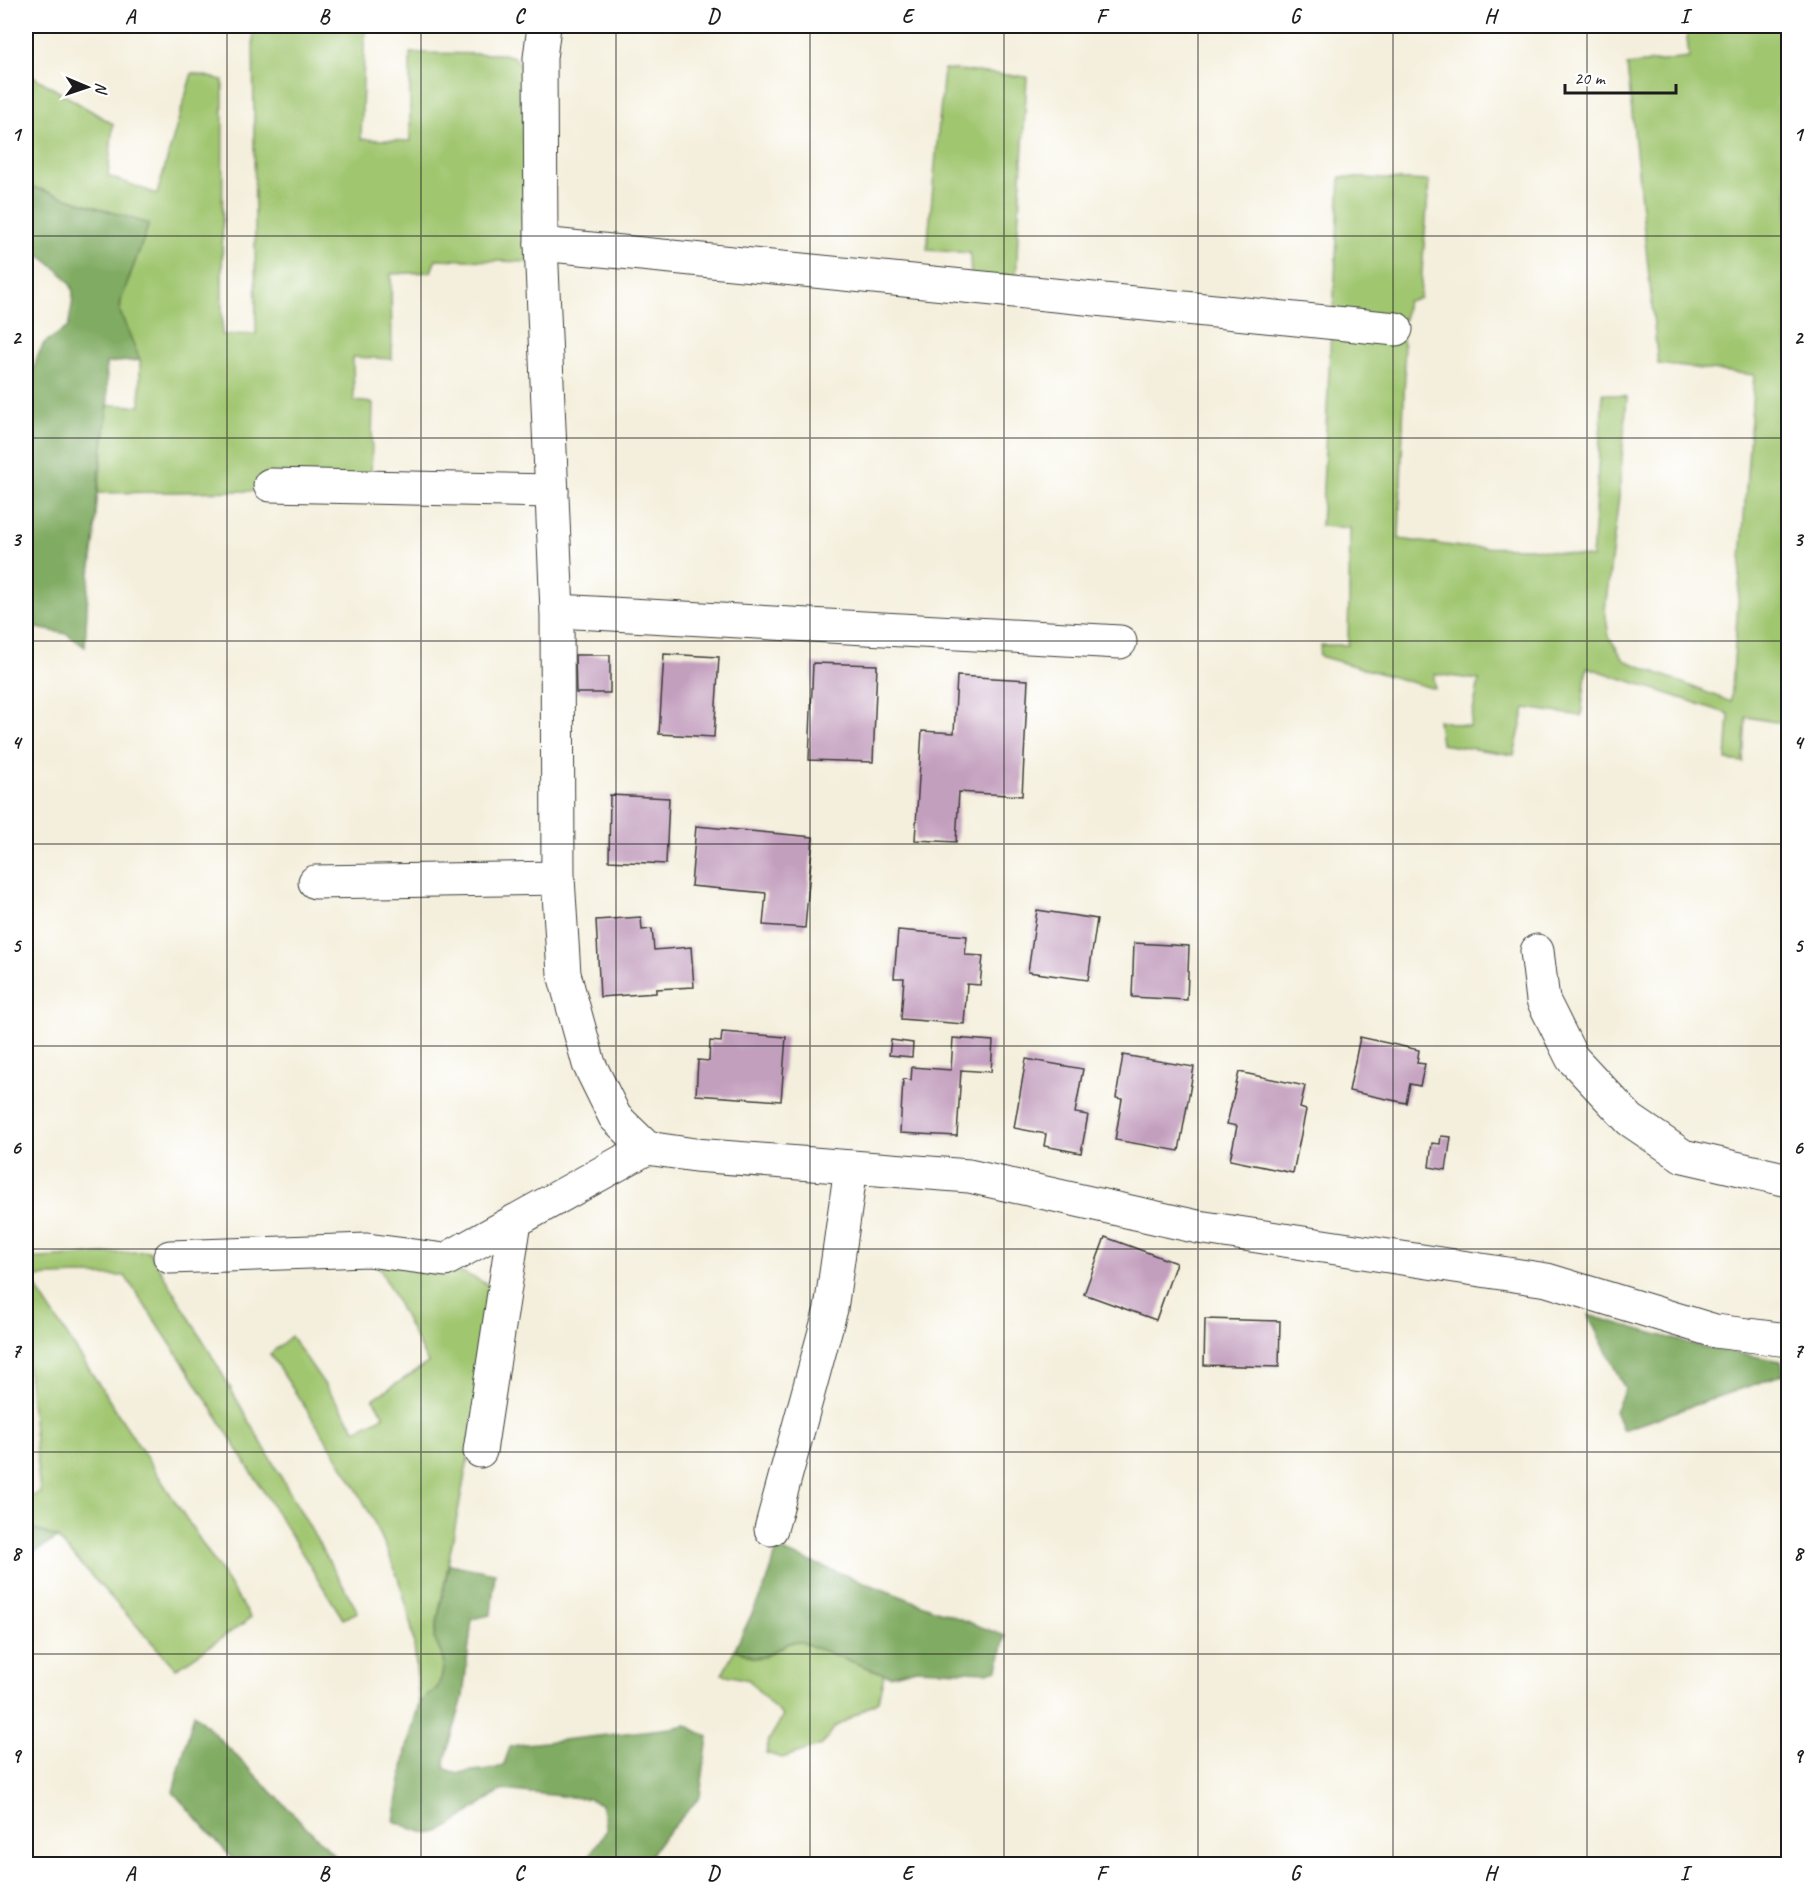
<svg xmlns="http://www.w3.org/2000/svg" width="1814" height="1890" font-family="Caveat,sans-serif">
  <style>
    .green { fill: #a0c670; stroke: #5e7146; stroke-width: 1.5 }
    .forest { fill: #80ab62; stroke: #4e643f; stroke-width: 1.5 }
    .building { fill: #c39fbe }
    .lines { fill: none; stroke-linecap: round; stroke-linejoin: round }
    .minor-casing { stroke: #3c3c39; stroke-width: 35 }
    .minor { stroke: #fff; stroke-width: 33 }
    .grid { fill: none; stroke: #1c1c1c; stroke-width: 1.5; stroke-opacity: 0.55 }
    .neatline { fill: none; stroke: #1c1c1c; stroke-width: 2 }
    .grid-label { font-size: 20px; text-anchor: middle; font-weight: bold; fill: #1c1c1c }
  </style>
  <rect width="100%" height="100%" fill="#fff"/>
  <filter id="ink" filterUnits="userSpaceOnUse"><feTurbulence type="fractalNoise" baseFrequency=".0167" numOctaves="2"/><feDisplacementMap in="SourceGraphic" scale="12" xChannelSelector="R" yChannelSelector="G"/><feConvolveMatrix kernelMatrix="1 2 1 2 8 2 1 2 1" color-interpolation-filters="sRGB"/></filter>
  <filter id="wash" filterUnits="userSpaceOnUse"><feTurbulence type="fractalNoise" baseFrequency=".008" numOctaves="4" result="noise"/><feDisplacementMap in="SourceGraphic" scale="24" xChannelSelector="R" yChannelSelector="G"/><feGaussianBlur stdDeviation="1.35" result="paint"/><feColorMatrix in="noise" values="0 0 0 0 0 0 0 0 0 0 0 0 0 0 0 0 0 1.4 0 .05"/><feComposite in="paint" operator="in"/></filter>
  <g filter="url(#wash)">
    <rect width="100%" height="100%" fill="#f4efdc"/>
    <g class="green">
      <polygon points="253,26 365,26 361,139 410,141 410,53 503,54 514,57 529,75 529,262 436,259 431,272 391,274 392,359 353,357 354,401 373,403 371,477 256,491 98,493 108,405 140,406 140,360 120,312 121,300 149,224 26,185 26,72 113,124 108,176 157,194 192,73 223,80 222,335 256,334"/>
      <polygon points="1686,26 1788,26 1788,724 1746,717 1743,762 1726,760 1729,714 1587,667 1581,716 1525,708 1514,755 1441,744 1438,720 1470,727 1479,680 1434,674 1435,689 1319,656 1321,645 1348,645 1350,528 1321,526 1331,331 1403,339 1405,371 1399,539 1461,547 1531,548 1592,558 1603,393 1627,397 1619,497 1605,610 1609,637 1624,660 1731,702 1754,375 1658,364 1627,65 1689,58"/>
      <polygon points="944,69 1027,77 1018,230 1016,287 971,282 970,253 927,250"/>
      <polygon points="1340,177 1429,181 1420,298 1407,301 1404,320 1333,316"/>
      <polygon points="149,1251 204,1342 358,1612 343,1619 188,1370 125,1276 80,1275 29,1277 251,1618 176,1669 58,1539 32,1528 26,1531 26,1498 40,1493 26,1349 26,1259"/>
      <path d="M392,1265L464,1273L491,1286L495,1317L434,1638C442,1654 449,1670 438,1688C434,1693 425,1698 419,1703C416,1676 416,1647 410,1620C388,1521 324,1438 270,1354L291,1336L356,1430L384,1416L373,1399L428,1363L379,1267Z"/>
      <polygon points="801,1642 884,1674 878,1701 835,1727 822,1745 782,1758 766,1753 769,1740 783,1716 771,1705 749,1680 722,1674 735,1649 754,1658 763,1657 789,1643"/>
    </g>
    <g class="forest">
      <path d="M26,185L149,224L121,300L120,312L140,360L106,363L108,405L99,471L94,545L88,590L85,647L67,634L26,626V397L37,357L44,343L68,327C70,316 73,304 73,293C72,277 40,254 26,248Z"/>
      <polygon points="1588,1315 1702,1347 1781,1361 1784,1374 1623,1430 1615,1411 1625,1389"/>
      <polygon points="32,1528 58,1538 26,1557 26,1531"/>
      <polygon points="777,1549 1005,1636 998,1669 987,1672 916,1669 890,1676 801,1642 789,1643 763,1657 754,1658 735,1649 767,1582"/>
      <path d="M449,1564L495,1573L491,1615L472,1619L463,1697L445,1761L446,1769L457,1773L497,1768L504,1764L510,1747L517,1745L671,1728L686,1725L708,1737L700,1797L657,1845L645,1864H583L607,1830L601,1804L589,1799L503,1790C483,1799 449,1834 430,1833C419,1833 404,1825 394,1821L406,1751L419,1703L437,1688L442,1675L444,1659L434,1638Z"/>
      <polygon points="194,1713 343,1864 237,1864 173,1792"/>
    </g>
    <g id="blocks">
      <g class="building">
        <polygon points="664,654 719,657 714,737 659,734"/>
        <polygon points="575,655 610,655 610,693 576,693"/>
        <polygon points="813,663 877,665 873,762 809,760"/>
        <polygon points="957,676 1028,680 1022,796 959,792 956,842 915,840 922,731 954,733"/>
        <polygon points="610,795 669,798 666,864 609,861"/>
        <polygon points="696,826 813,837 805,928 763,925 766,893 691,886"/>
        <polygon points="1037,910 1097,919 1088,980 1028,972"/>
        <polygon points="641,917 642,930 652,929 654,950 691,947 694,987 656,989 656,993 600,997 596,920"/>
        <polygon points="898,930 967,936 965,955 983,956 980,985 967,984 964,1024 901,1019 904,978 894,978"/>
        <polygon points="1134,943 1189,946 1187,1000 1132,997"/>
        <polygon points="722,1032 786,1037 781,1101 696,1095 698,1060 709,1061 710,1041 721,1042"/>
        <polygon points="1360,1037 1419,1050 1417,1063 1425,1064 1420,1086 1410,1084 1406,1103 1349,1091"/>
        <polygon points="953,1038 993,1041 991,1072 961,1070 957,1136 900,1133 903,1079 911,1080 912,1067 951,1070"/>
        <polygon points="891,1040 913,1043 912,1057 889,1055"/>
        <polygon points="1123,1055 1194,1067 1179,1151 1115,1140 1122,1099 1116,1098"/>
        <polygon points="1026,1059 1083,1069 1075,1113 1088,1115 1081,1153 1044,1146 1046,1134 1014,1128"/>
        <polygon points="1239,1072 1305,1086 1300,1108 1306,1110 1293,1173 1230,1160 1237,1126 1227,1124"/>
        <polygon points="1441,1136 1451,1137 1446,1170 1429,1167 1432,1143 1440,1144"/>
        <polygon points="1105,1237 1176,1263 1156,1320 1084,1294"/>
        <polygon points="1205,1319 1280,1321 1279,1367 1204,1365"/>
      </g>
    </g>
  </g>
  <g filter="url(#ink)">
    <use href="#blocks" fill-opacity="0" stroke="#3c3c39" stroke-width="1.5"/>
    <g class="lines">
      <defs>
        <g id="minor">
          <polyline points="544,26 540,58 541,244 557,611 558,878 564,974 589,1064 615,1117 647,1148 695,1155 969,1176 1198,1227 1547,1280 1715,1331 1788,1340"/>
          <polyline points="541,244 1396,329"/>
          <polyline points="270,485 552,491"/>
          <polyline points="557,611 1120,642"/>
          <polyline points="315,882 558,878"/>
          <polyline points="1537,951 1543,1000 1572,1058 1630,1120 1683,1156 1788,1180"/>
          <polyline points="170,1257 367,1250 445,1260 647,1148"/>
          <polyline points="480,1451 515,1221"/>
          <polyline points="771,1529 831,1309 851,1167"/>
        </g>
      </defs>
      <use href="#minor" class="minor-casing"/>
      <use href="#minor" class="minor"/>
    </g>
  </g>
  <path class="grid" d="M227,26V1864M421,26V1864M616,26V1864M810,26V1864M1004,26V1864M1198,26V1864M1393,26V1864M1587,26V1864M26,236H1788M26,438H1788M26,641H1788M26,844H1788M26,1046H1788M26,1249H1788M26,1452H1788M26,1654H1788"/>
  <rect width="1814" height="1890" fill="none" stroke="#fff" stroke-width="66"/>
  <g transform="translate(87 87) rotate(92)" stroke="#ffffff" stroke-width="4.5" paint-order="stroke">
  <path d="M0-4.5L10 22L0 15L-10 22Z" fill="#1c1c1c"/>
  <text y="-9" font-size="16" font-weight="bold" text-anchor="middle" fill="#1c1c1c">N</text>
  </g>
  <path d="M1565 84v9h111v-9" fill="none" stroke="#1c1c1c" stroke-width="3"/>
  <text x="1574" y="84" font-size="18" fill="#1c1c1c" stroke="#ffffff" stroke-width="4.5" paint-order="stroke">20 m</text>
  <rect x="33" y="33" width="1748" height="1824" class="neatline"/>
  <g class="grid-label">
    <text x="130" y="23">A</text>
    <text x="324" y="23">B</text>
    <text x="519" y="23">C</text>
    <text x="713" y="23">D</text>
    <text x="907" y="23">E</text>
    <text x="1101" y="23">F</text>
    <text x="1295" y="23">G</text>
    <text x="1490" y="23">H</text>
    <text x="1684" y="23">I</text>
    <text x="16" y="141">1</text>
    <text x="1798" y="141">1</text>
    <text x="16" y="344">2</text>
    <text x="1798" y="344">2</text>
    <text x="16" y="546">3</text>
    <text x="1798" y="546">3</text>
    <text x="16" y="749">4</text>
    <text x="1798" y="749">4</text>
    <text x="16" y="952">5</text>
    <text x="1798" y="952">5</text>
    <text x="16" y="1154">6</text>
    <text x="1798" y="1154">6</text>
    <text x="16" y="1357">7</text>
    <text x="1798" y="1357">7</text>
    <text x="16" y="1560">8</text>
    <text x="1798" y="1560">8</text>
    <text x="16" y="1762">9</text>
    <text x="1798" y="1762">9</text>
    <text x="130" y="1880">A</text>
    <text x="324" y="1880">B</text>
    <text x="519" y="1880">C</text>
    <text x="713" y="1880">D</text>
    <text x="907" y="1880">E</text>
    <text x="1101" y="1880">F</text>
    <text x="1295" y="1880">G</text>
    <text x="1490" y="1880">H</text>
    <text x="1684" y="1880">I</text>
  </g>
</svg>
